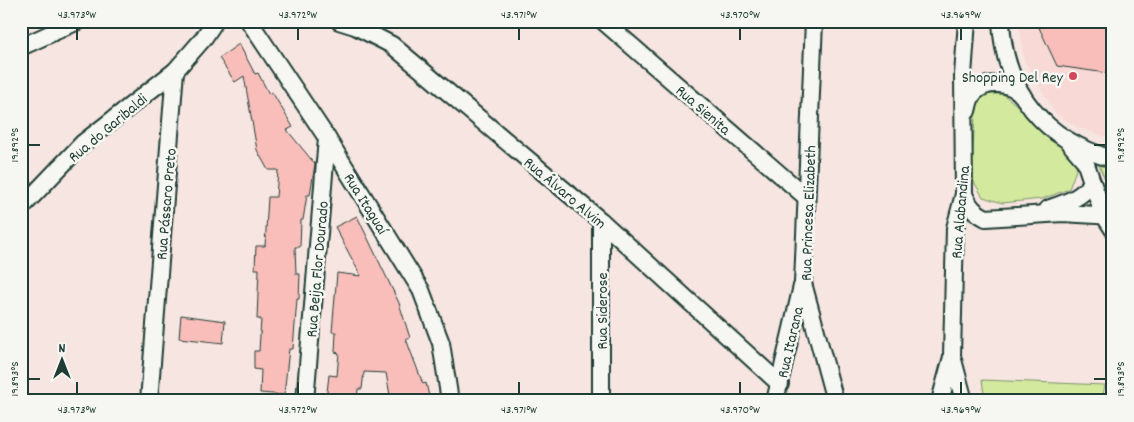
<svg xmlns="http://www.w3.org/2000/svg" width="1134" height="422" font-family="Dekko,sans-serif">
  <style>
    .built { fill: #f8d9d5 }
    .green { fill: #d3e99e; stroke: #799369 }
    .building { fill: #fabeba; stroke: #1f3d34 }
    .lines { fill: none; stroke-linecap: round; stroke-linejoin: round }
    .minor-casing { stroke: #1f3d34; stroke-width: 20 }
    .minor { stroke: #f6f6f2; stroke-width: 16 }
    .ticks { fill: none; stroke: #1f3d34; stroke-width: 2 }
    .poi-dot { fill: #d1495b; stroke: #f6f6f2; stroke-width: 2 }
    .labels { text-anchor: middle; stroke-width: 5; stroke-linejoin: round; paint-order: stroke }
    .poi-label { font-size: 16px; fill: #1f3d34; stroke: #f6f6f2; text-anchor: end }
    .street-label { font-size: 16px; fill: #1f3d34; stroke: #f6f6f2 }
    .neatline { fill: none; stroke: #1f3d34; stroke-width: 2 }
    .ticks-label { font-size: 12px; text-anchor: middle; fill: #1f3d34 }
  </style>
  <rect width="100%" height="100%" fill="#f7e5e1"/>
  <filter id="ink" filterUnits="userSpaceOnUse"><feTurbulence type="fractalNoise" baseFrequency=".02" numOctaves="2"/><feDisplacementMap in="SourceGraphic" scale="10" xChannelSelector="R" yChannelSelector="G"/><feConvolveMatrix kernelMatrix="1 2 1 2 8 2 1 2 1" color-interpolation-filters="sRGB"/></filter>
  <g filter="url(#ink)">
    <polygon class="built" points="1019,21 1113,21 1113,139 1078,128 1055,113 1024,60"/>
    <g class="green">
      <polygon points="987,94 1003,94 1073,151 1077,167 1069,189 1042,199 1002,203 983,197 971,177 976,101"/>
      <polygon points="1096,158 1113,161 1113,198"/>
      <polygon points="982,380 1105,385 1102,401 985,401"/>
    </g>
    <g class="building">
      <polygon points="1036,21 1113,21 1113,74 1057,66"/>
      <polygon points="239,44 255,74 258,73 269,94 272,92 293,127 287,130 315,164 310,195 307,195 303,220 301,220 300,247 295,247 296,274 300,274 299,299 297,299 293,349 289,349 284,395 260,393 261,370 254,369 254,351 259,351 261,319 257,319 259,269 255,269 256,246 265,246 268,197 276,197 278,170 268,170 257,150 244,76 235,82 219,58"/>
      <polygon points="357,216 399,303 410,338 406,339 423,384 426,383 430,401 391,401 386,373 364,372 362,389 358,389 357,401 326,401 329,375 337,376 339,353 335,352 336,332 332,332 337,273 361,276 335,227"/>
      <polygon points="181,315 225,321 223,343 179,338"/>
    </g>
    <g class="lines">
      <defs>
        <g id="minor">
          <polyline points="249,21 327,138 421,290 441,343 450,401"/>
          <polyline points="339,21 355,26 392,45 601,221 780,384"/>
          <polyline points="603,21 806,197"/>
          <polyline points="814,21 803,283 835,401"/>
          <path d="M1001,21C1004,92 1045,141 1113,159"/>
          <polyline points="21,47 78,21"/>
          <path d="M967,111C969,104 969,97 975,92C987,80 1011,82 1022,95"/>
          <polyline points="1092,182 1104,215 1113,229"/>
          <path d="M964,194C969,206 974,212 986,218L1062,213L1113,216"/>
          <polyline points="21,208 83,143 175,71 203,39 215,21"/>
          <path d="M1048,209C1064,203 1083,198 1092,182L1085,161L1072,146"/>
          <polyline points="601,221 601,401"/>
          <polyline points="149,401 175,71"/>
          <polyline points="305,401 327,138"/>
          <polyline points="775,401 802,286"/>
          <polyline points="940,401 952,357"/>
          <polyline points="964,401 952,356 955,228 964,194 963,75 967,21"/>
        </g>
      </defs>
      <use href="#minor" class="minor-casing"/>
      <use href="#minor" class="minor"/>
    </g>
  </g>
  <path class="ticks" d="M77,28V40M298,28V40M519,28V40M740,28V40M961,28V40M28,145H40M1094,145H1106M28,379H40M1094,379H1106M77,382V394M298,382V394M519,382V394M740,382V394M961,382V394"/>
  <circle class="poi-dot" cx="1073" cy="76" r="5"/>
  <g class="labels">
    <g class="poi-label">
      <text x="1063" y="82">Shopping Del Rey</text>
    </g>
    <g class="street-label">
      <text transform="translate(704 109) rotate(41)" y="6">Rua Sienita</text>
      <text transform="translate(107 127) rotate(-40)" y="6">Rua do Garibaldi</text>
      <text transform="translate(566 192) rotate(40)" y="6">Rua Álvaro Alvim</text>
      <text transform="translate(367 203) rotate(58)" y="6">Rua Itaguaí</text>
      <text transform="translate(165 204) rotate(-85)" y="6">Rua Pássaro Preto</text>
      <text transform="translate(959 212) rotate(-85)" y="6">Rua Alabandina</text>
      <text transform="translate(807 213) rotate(-88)" y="6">Rua Princesa Elizabeth</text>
      <text transform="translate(316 269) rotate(-85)" y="6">Rua Beija Flor Dourado</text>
      <text transform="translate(601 311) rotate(-90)" y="6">Rua Siderose</text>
      <text transform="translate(789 342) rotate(-77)" y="6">Rua Itarana</text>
    </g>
  </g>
  <rect width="1134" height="422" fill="none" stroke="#f6f6f2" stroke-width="55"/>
  <g transform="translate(62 360)" stroke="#f6f6f2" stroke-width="4" paint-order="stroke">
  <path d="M0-4L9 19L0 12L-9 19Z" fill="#1f3d34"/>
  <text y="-8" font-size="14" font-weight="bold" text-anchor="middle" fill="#1f3d34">N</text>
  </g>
  <rect x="28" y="28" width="1078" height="366" class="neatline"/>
  <g class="ticks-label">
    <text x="77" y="18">43.973°W</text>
    <text x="298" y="18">43.972°W</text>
    <text x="519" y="18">43.971°W</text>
    <text x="740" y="18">43.970°W</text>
    <text x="961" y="18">43.969°W</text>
    <text transform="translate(14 145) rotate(-90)" y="4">19.892°S</text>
    <text transform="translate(1120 145) rotate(-90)" y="4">19.892°S</text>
    <text transform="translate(14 379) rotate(-90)" y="4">19.893°S</text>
    <text transform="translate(1120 379) rotate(-90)" y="4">19.893°S</text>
    <text x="77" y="413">43.973°W</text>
    <text x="298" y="413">43.972°W</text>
    <text x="519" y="413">43.971°W</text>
    <text x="740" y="413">43.970°W</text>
    <text x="961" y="413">43.969°W</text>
  </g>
</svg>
